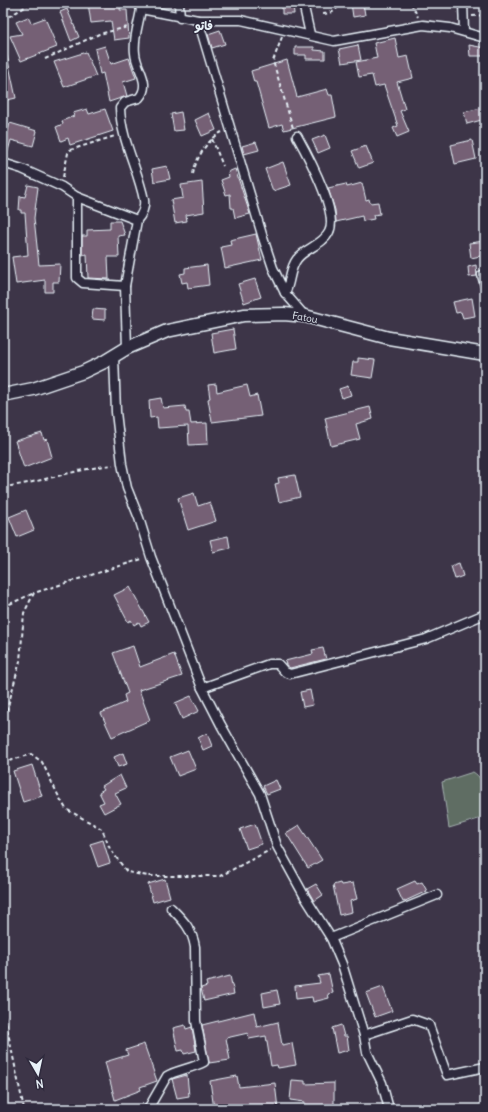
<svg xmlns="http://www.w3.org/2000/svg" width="488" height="1112" font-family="Delius,'Playpen Sans Arabic',sans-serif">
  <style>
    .green { fill: #5e6d63; stroke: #a3afae }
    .building { fill: #756075; stroke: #e8f1f8 }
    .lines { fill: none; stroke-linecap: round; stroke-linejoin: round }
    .street-casing { stroke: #e8f1f8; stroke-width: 11 }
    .secondary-casing { stroke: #e8f1f8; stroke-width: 15 }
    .path { stroke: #e8f1f8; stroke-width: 2; stroke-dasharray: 4 3; stroke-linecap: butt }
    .street { stroke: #2f2a3d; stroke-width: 8 }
    .secondary { stroke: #2f2a3d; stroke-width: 12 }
    .labels { text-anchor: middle; stroke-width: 3; stroke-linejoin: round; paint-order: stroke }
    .street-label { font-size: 10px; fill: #e8f1f8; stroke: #2f2a3d }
    .quarter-label { font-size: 12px; font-weight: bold; fill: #e8f1f8; stroke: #2f2a3d }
  </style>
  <rect width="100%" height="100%" fill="#3d3548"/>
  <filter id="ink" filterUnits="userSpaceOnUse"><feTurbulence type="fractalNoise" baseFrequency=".025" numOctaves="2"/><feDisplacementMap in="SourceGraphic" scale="8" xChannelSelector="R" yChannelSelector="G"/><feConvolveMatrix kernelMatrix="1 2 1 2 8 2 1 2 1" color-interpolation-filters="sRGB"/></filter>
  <g filter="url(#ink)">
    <path class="green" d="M473,772C488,781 485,800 485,817L449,828L442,782Z"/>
    <g class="building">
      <polygon points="88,3 121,3 120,10 127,10 129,38 114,40 111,21 91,23"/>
      <polygon points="282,3 293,3 294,14 282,14"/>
      <polygon points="351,3 363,3 365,15 353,17"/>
      <polygon points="67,9 79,37 71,41 60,12"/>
      <polygon points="28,17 31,23 45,18 57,47 21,61 10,36 22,34 16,22"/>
      <polygon points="220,30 225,44 212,48 208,34"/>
      <polygon points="395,38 399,58 408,56 413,78 397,82 405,109 400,111 409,132 397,137 393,128 398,126 384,85 375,87 372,75 359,77 356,62 377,58 374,43"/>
      <polygon points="358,45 361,60 342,63 339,49"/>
      <polygon points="469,45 485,48 485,56 470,56"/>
      <polygon points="105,46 111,64 129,58 136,78 123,82 127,96 109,102 103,73 100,74 95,49"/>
      <polygon points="295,47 314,47 314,50 325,51 325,59 306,59 306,55 295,55"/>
      <polygon points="86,52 96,76 64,87 54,62"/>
      <polygon points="3,56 7,56 16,98 3,101"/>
      <polygon points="287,60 297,97 327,89 329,95 332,95 336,117 284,130 282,124 269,128 256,82 254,82 251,71"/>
      <polygon points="485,107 485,119 467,124 464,112"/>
      <polygon points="87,109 89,114 105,109 113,131 70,145 68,138 61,141 56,127 63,124 62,121 74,116 73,113"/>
      <polygon points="181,112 184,130 174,131 171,114"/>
      <polygon points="209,113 216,130 202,136 195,120"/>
      <polygon points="10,123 37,131 33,146 11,140 6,158 3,158 3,137 4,133 7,134"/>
      <polygon points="325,135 330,148 318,153 312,140"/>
      <polygon points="472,140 476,159 455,164 451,145"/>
      <polygon points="256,142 259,150 244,154 242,146"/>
      <polygon points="366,146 373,163 359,168 352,151"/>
      <polygon points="283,162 291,185 273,191 265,169"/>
      <polygon points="167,166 170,179 154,182 152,169"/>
      <polygon points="235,169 250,214 235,218 233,208 231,208 230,194 226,195 221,180 229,177 228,172"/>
      <polygon points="202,182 204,212 186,215 187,221 175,223 171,200 183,198 181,185"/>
      <polygon points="362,183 366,200 369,199 370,203 378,202 380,214 373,215 374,219 363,221 362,216 336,222 335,210 328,188 346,184 347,187"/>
      <polygon points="28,185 38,187 34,218 39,265 60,264 59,282 53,282 53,292 45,292 45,280 16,284 12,257 28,255 25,213 21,213 21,210 19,210 20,196 25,197"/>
      <polygon points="110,221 120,221 125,235 118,236 119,257 108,257 109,279 88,278 87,254 82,255 82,236 87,236 87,230 110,229"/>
      <polygon points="256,234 262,260 225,268 221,247 231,245 230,240"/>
      <polygon points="485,241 485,255 471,258 469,243"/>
      <polygon points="207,265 209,285 188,288 187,282 182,283 180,274 185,273 185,268"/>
      <polygon points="476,265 477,276 469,277 468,267"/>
      <polygon points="255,279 261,297 244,303 238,284"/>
      <polygon points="472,298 475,316 463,318 461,312 456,313 453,302"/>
      <polygon points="93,309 105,310 105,320 92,319"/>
      <polygon points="233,329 236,349 214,353 211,333"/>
      <polygon points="358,358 375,360 372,378 351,375 353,362 358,362"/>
      <polygon points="216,384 217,392 247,385 250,397 257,395 261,416 212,422 208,399 210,398 208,385"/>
      <polygon points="348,386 351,395 342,398 339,389"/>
      <polygon points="161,398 163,408 185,406 186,412 189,412 191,424 207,423 208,444 189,445 188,426 158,428 157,417 150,418 149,400"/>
      <polygon points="370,407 373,419 356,424 360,439 331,446 325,418"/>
      <polygon points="42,433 44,440 47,439 52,457 24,468 15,441"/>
      <polygon points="295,475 300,497 279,502 275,484 279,483 278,478"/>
      <polygon points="194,493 198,506 210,502 216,521 188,530 178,498"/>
      <polygon points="26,510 34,530 17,537 9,517"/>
      <polygon points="228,536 230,548 213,552 210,540"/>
      <polygon points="459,563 463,576 455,579 451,566"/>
      <polygon points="130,587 149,622 141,626 139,622 134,625 131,620 128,622 114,595"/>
      <polygon points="133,646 140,667 174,654 182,676 139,690 150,720 112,737 101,713 126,702 124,695 128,693 113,653"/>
      <polygon points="323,648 326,659 290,668 286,665 285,661 313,654 312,650"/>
      <polygon points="310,690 313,705 303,707 300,692"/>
      <polygon points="191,696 199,711 182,719 175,703"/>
      <polygon points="207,733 212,746 203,750 198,738"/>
      <polygon points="188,750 196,769 178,776 170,757"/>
      <polygon points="123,753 127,764 118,767 114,757"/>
      <polygon points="32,765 42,796 23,802 13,771"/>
      <polygon points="120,775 126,788 115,793 121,804 104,813 99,804 104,802 99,792 104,789 102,786"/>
      <polygon points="276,780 280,789 267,794 263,786"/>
      <polygon points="255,824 262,844 247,849 240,829"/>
      <polygon points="299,825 322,860 308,868 286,833"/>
      <polygon points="103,840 110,863 98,867 90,844"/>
      <polygon points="165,879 170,897 153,902 148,884"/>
      <polygon points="415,881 417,884 422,882 427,891 403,902 397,889"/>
      <polygon points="340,883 341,885 353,883 357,899 350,901 352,912 339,915 333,885"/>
      <polygon points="316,884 323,895 314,901 307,889"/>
      <polygon points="329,974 333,993 328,994 329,998 313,1002 312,997 296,999 295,986 320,983 318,976"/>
      <polygon points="230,976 234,994 204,1001 201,988 207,986 206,982"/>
      <polygon points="383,987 392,1011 375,1017 366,993"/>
      <polygon points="277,990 280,1004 264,1007 262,993"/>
      <polygon points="254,1012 257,1027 278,1022 282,1045 292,1043 296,1065 278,1068 277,1065 271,1066 266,1036 249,1039 248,1033 226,1038 230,1060 209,1063 202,1025"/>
      <polygon points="185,1025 186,1029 192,1027 196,1051 184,1054 183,1050 178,1051 173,1028"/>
      <polygon points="341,1025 344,1036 347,1036 349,1050 337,1053 332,1028"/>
      <polygon points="144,1044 157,1081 140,1087 141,1090 115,1100 105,1062 128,1055 126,1050"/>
      <polygon points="187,1075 189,1096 177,1098 172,1079"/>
      <polygon points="237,1076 239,1087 275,1083 278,1109 214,1109 210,1081"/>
      <polygon points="292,1080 305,1081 305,1084 334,1083 334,1109 305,1109 305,1102 290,1100"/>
    </g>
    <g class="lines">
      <defs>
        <g id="street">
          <polyline points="179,3 180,18"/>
          <polyline points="303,3 310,34"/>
          <polyline points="463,3 464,31"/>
          <polyline points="141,9 198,20 241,20 334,41 423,25 450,28 485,38"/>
          <polyline points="198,20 263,238 273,268 285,293"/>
          <path d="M297,136C307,154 339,213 329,232C323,245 305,248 297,259C289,269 291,282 285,293L305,316"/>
          <polyline points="3,163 22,169 62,187 77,197 137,220"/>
          <polyline points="77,197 77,278 83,283 125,286"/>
          <polyline points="482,275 485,286"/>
          <path d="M127,348L125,286L137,220C142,215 145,207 144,200C138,169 121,140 120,108L125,102L139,98C152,83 136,69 135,53C133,39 139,23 141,9L138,3"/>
          <polyline points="114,356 116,412 122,464 127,488 139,518 151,557 202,688 221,725 260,794 277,846 305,897 331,938 342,964 364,1035 367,1052 382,1083 389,1109"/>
          <polyline points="202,688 269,664 278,664 285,672 290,674 426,639 485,614"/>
          <polyline points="331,938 437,895"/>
          <polyline points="364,1035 412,1019 429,1025 447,1075 485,1067"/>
          <path d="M148,1109L167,1076C174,1071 193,1068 204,1062L196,1021L195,947C192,929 184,921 171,908"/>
        </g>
        <polyline id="secondary" points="3,395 33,389 83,372 104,362 127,348 167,331 244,315 284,314 305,316 389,338 485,354"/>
      </defs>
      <use href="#street" class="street-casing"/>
      <use href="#secondary" class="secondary-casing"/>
      <g class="path">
        <polyline points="411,3 418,17"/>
        <path d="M323,14C331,13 337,12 339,3"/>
        <polyline points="472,16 485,15"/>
        <polyline points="3,20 25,7 29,3"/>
        <polyline points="282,37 273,61 293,128"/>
        <polyline points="45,59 99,34 128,27"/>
        <polyline points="212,139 223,166"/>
        <path d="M193,174C196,158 207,140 222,132"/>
        <polyline points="63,177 68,153 70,150 115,136"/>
        <path d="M3,487C40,483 75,469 113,465"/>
        <polyline points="3,607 34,593"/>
        <polyline points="3,725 20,661 24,613 34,593 142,559"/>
        <polyline points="3,763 31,754 42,762 59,797 66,809 102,829 110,849 127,872 148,876 220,876 270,850"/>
        <polyline points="3,1009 24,1109"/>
      </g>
      <use href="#street" class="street"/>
      <use href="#secondary" class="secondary"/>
    </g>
  </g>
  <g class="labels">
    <g class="street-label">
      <text transform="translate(305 317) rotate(10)" y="4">Fatou</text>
    </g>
    <g class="quarter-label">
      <text x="204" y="30">فاتو</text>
    </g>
  </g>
  <rect width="488" height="1112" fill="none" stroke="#2f2a3d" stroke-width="16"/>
  <rect x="8" y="8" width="472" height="1096" fill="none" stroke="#e8f1f8" stroke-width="1.5" filter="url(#ink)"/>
  <g transform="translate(38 1074) rotate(171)" stroke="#2f2a3d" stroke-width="3" paint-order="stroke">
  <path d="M0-3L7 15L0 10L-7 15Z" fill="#e8f1f8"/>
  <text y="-6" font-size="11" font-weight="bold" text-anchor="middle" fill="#e8f1f8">N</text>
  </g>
</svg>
